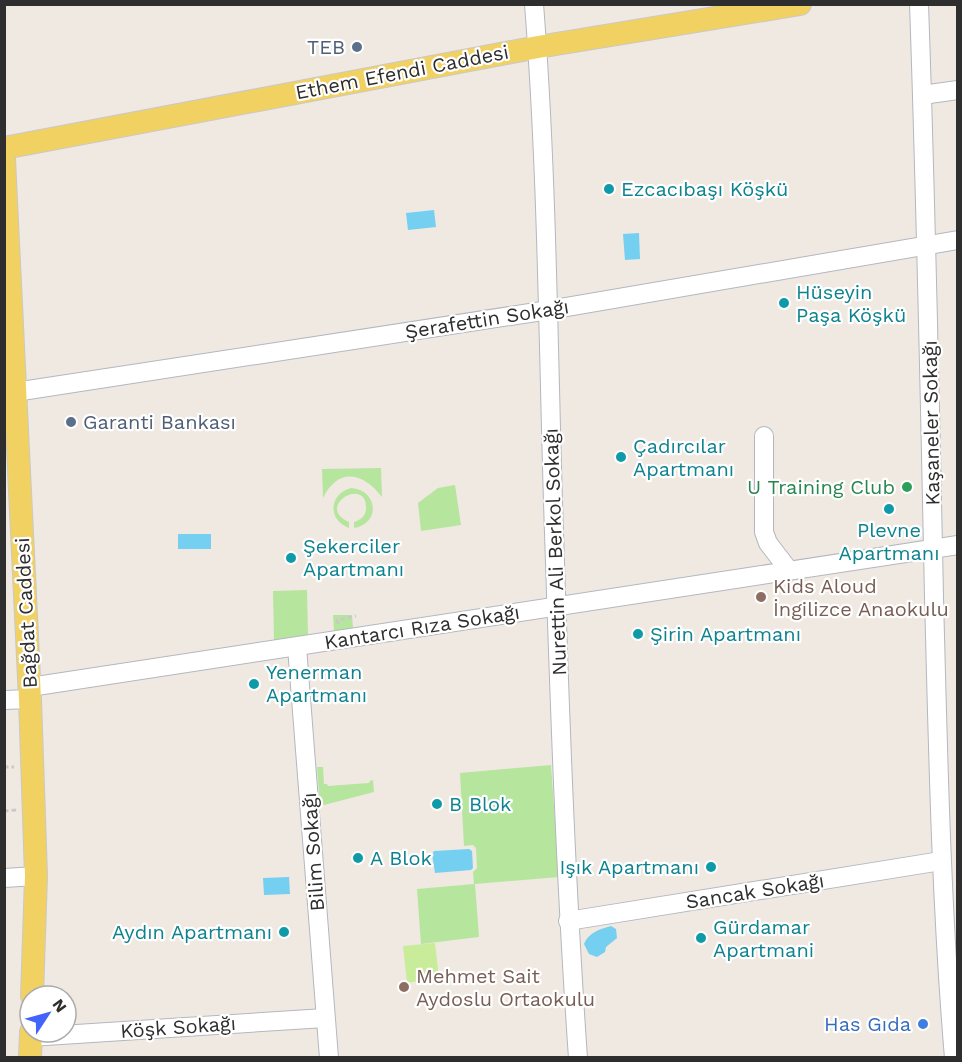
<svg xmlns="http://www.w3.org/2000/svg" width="962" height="1062" font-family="'Work Sans',sans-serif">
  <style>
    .green { fill: #b6e59e }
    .pitch { fill: #c9ec9a }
    .water { fill: #75cff0 }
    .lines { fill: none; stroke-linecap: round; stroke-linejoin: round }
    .minor-casing { stroke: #b4b7c1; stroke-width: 20 }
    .major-casing { stroke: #c9c9c9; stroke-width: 24 }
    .path { stroke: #c9c9c9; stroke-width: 3; stroke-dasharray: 4.5 3; stroke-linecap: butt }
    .minor { stroke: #fff; stroke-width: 18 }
    .major { stroke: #f2d163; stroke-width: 22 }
    .service-dot { fill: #5c6f8a; stroke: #fff; stroke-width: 2 }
    .culture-dot { fill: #0f9aa8; stroke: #fff; stroke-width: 2 }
    .leisure-dot { fill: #2e9e5b; stroke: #fff; stroke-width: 2 }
    .education-dot { fill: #8d6e63; stroke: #fff; stroke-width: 2 }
    .shop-dot { fill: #3f7fe0; stroke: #fff; stroke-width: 2 }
    .labels { text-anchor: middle; stroke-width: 4.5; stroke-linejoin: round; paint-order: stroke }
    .service-label { font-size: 20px; fill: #4e5e75; stroke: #fff; text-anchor: end }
    .street-label { font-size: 20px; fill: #2e2e2e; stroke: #fff }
    .culture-label { font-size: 20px; fill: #0d838f; stroke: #fff; text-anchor: start }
    .leisure-label { font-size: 20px; fill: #27864d; stroke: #fff; text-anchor: end }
    .education-label { font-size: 20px; fill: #785e54; stroke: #fff; text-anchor: start }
    .shop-label { font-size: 20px; fill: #366cbe; stroke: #fff; text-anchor: end }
  </style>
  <rect width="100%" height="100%" fill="#efe9e1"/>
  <g class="green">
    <path d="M381,468L382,497C363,472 338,467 323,498L322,469Z"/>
    <polygon points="455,485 461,525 421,531 418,503 438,488"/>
    <path d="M351,488C378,490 381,523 354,528V522C361,520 366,516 366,508C367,476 314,506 349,522V528C327,520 329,494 351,488Z"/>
    <polygon points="307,590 308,635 274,640 273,591"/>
    <polygon points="333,615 352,615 353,628 334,631"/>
    <polygon points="551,765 559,877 475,884 479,937 421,944 417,889 474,884 473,872 477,868 476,848 473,845 464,846 460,773"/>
    <polygon points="317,767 323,767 324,784 327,784 328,786 369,783 370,781 373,780 374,792 320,806"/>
  </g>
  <polygon class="pitch" points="435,943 439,978 407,983 403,946"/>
  <g class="water">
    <polygon points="434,210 436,227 408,230 406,213"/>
    <polygon points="639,233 640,259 625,260 623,234"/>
    <rect x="178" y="534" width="33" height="15"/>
    <polygon points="469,849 472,851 473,868 471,870 435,873 432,854 434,851"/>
    <polygon points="289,877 290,894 264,895 263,878"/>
    <path d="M611,926L616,929L617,938L606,947L605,952L597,957L589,954L584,944C588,933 600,929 611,926Z"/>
  </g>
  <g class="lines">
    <defs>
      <g id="minor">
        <path d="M534,4C547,170 548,336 553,502C559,687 565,873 578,1058"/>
        <path d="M919,4C926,202 930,400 934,597C938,751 941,904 954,1058"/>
        <polyline points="922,95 958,90"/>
        <polyline points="15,392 549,310 958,240"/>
        <polyline points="764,436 764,532 768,543 788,569"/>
        <polyline points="297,647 329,1058"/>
        <path d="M30,687C339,641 648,591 958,545"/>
        <polyline points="4,700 30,699"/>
        <polyline points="4,878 36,876"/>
        <polyline points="568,921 941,861"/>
        <polyline points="30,1037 325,1018"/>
      </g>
      <g id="major">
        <polyline points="4,148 538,47 800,4"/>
        <polyline points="4,159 30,699 36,876 32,996"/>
        <polyline points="30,1058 31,1032"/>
      </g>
    </defs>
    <use href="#minor" class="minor-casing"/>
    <use href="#major" class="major-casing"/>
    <g class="path">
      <polyline points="338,624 337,620 356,616"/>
      <polyline points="4,767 14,767"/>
      <polyline points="4,811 16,810"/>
    </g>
    <use href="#minor" class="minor"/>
    <use href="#major" class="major"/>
  </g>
  <g class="service-dot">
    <circle cx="357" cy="47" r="6"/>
    <circle cx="71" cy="422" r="6"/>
  </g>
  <g class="culture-dot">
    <circle cx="609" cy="189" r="6"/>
    <circle cx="784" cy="303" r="6"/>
    <circle cx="621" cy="457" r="6"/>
    <circle cx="889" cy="509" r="6"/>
    <circle cx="291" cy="558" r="6"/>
    <circle cx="638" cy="634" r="6"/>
    <circle cx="254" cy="684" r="6"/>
    <circle cx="437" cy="804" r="6"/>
    <circle cx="358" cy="858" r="6"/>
    <circle cx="711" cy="867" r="6"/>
    <circle cx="284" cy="932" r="6"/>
    <circle cx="701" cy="938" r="6"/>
  </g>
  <circle class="leisure-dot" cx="907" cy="487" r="6"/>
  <g class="education-dot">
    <circle cx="761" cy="597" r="6"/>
    <circle cx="404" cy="987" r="6"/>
  </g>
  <circle class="shop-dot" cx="923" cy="1024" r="6"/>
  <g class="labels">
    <g class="service-label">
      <text x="345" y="54">TEB</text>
      <text x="83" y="429" text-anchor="start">Garanti Bankası</text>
    </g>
    <g class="street-label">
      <text transform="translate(402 72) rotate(-11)" y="7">Ethem Efendi Caddesi</text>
      <text transform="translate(487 319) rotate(-9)" y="7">Şerafettin Sokağı</text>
      <text transform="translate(931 423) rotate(-91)" y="7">Kaşaneler Sokağı</text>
      <text transform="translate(555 552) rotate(-92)" y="7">Nurettin Ali Berkol Sokağı</text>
      <text transform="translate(26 613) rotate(-93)" y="7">Bağdat Caddesi</text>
      <text transform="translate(422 627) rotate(-9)" y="7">Kantarcı Rıza Sokağı</text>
      <text transform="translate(313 852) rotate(-94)" y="7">Bilim Sokağı</text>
      <text transform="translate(755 891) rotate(-9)" y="7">Sancak Sokağı</text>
      <text transform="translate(178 1027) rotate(-4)" y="7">Köşk Sokağı</text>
    </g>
    <g class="culture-label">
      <text x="621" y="196">Ezcacıbaşı Köşkü</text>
      <text x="796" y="299">Hüseyin<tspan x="796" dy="23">Paşa Köşkü</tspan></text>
      <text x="633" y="453">Çadırcılar<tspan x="633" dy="23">Apartmanı</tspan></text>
      <text x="889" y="537" text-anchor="middle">Plevne<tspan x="889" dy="23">Apartmanı</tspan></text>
      <text x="303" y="553">Şekerciler<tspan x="303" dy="23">Apartmanı</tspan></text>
      <text x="650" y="641">Şirin Apartmanı</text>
      <text x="266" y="679">Yenerman<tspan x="266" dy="23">Apartmanı</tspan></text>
      <text x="449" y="811">B Blok</text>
      <text x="370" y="865">A Blok</text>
      <text x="699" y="874" text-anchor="end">Işık Apartmanı</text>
      <text x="713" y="934">Gürdamar<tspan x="713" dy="23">Apartmani</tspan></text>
      <text x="272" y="939" text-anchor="end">Aydın Apartmanı</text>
    </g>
    <g class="leisure-label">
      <text x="895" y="494">U Training Club</text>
    </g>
    <g class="education-label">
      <text x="773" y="593">Kids Aloud<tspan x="773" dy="23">İngilizce Anaokulu</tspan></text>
      <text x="416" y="983">Mehmet Sait<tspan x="416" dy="23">Aydoslu Ortaokulu</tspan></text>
    </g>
    <g class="shop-label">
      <text x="911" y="1031">Has Gıda</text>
    </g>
  </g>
  <rect width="962" height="1062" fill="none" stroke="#2e2e2e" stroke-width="12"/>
  <g transform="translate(48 1014) rotate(54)"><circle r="28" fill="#ffffff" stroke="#ababab" stroke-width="1.5"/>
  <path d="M0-4.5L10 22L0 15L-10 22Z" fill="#4264fb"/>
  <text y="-9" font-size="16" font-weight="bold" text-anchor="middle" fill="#2e2e2e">N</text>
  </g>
</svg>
